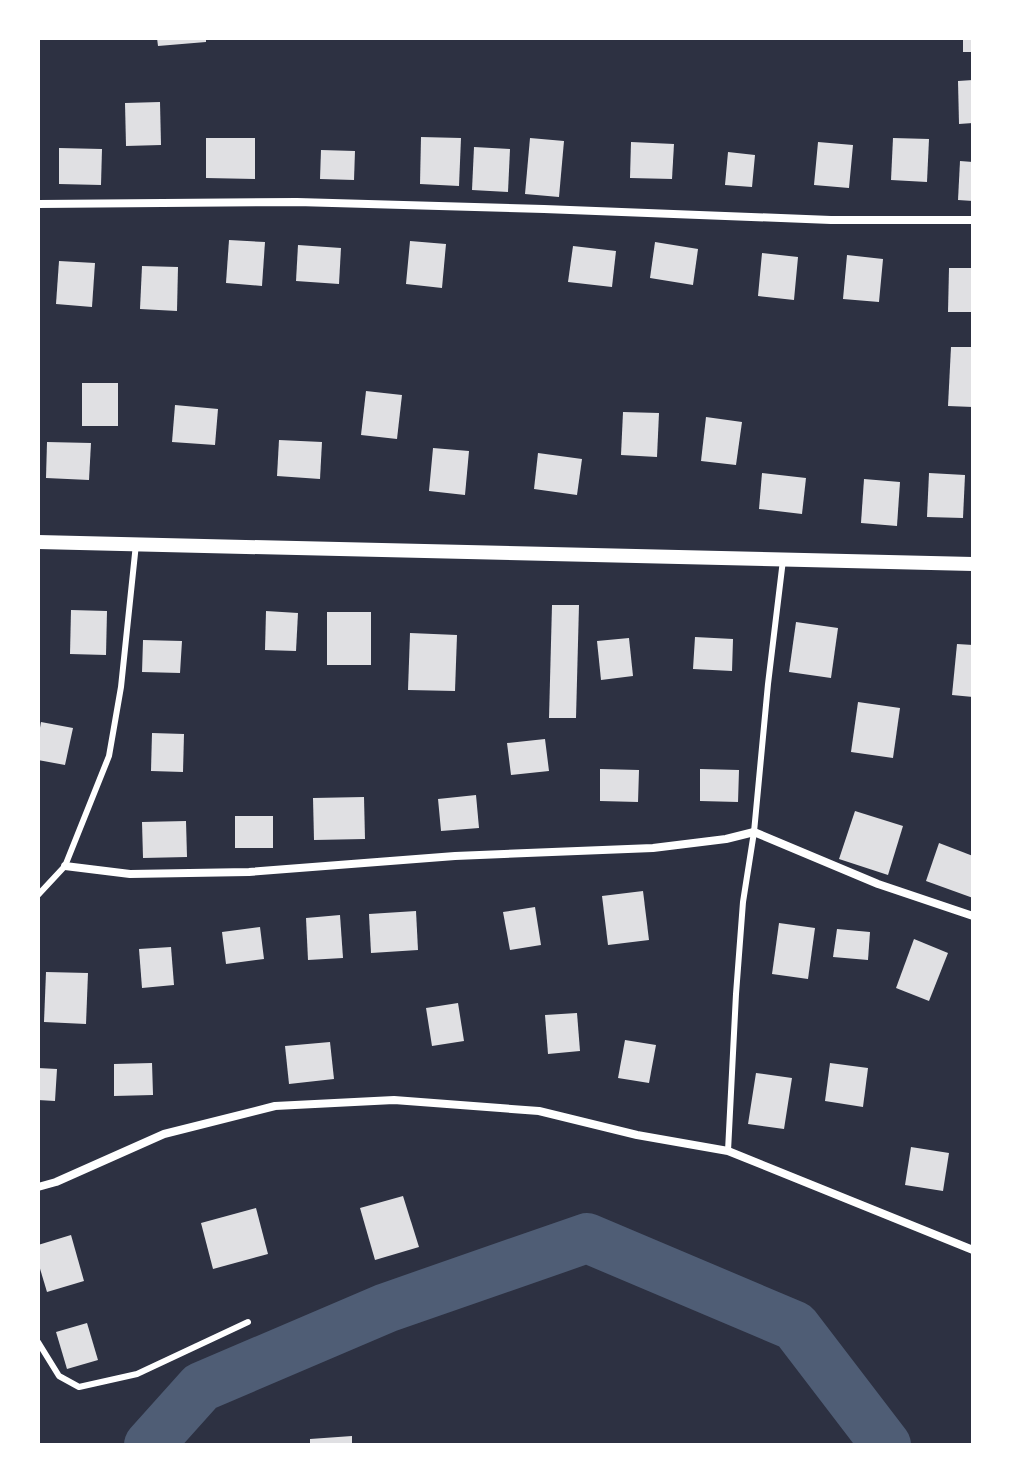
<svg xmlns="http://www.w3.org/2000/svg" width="1011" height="1483" font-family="'PT Sans',sans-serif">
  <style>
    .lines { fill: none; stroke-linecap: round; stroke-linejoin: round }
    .river { stroke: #4f5d75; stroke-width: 50 }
    .building { fill: #e0e0e3 }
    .service { stroke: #fff; stroke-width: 6 }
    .minor { stroke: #fff; stroke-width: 8 }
    .tertiary { stroke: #fff; stroke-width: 14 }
  </style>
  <rect width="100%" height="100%" fill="#2d3142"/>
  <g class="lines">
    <polyline class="river" points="149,1445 201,1387 386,1308 587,1238 795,1326 886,1445"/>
  </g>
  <g class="building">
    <polygon points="157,38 206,38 206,42 158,46"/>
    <rect x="963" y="38" width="10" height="14"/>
    <polygon points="973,80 973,123 959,124 958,81"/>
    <polygon points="160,102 161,145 126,146 125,103"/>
    <polygon points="421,137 461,138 459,186 420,184"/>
    <polygon points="206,138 255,138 255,179 206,178"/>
    <polygon points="530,138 564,141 559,197 525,194"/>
    <polygon points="893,138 929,139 927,182 891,180"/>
    <polygon points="631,142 674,144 672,179 630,178"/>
    <polygon points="818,142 853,145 849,188 814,185"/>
    <polygon points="474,147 510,149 508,192 472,190"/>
    <polygon points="59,148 102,149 101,185 59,184"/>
    <polygon points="321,150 355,151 354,180 320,179"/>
    <polygon points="728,152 755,155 752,187 725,185"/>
    <polygon points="960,161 973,162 973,201 958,200"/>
    <polygon points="229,240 265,242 262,286 226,283"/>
    <polygon points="410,241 446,244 442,288 406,284"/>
    <polygon points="655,242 698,249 693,285 650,278"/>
    <polygon points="298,245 341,248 339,284 296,281"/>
    <polygon points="573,246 616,251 612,287 568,282"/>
    <polygon points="762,253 798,257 794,300 758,296"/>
    <polygon points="847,255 883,259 879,302 843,299"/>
    <polygon points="59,261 95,263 92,307 56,304"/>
    <polygon points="142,266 178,267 177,311 140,309"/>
    <polygon points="949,268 973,268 973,312 948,312"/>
    <polygon points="951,347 973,347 973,407 948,406"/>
    <rect x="82" y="383" width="36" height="43"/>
    <polygon points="366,391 402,395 397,439 361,435"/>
    <polygon points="175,405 218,409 215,445 172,442"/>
    <polygon points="623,412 659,413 657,457 621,455"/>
    <polygon points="706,417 742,422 736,465 701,461"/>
    <polygon points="279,440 322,442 320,479 277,476"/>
    <polygon points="47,442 91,443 89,480 46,478"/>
    <polygon points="433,448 469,451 465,495 429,491"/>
    <polygon points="538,453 582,459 577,495 534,489"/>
    <polygon points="762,473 806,478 802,514 759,509"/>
    <polygon points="929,473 965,475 963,518 927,517"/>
    <polygon points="864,479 900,482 897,526 861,523"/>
    <polygon points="552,605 579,605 576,718 549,718"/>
    <polygon points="71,610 107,611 106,655 70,654"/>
    <polygon points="266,611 298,613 296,651 265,650"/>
    <rect x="327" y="612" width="44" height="53"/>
    <polygon points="796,622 838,628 831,678 789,672"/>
    <polygon points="410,633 457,635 455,691 408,690"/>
    <polygon points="695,637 733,639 732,671 693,669"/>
    <polygon points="629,638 633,676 601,680 597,641"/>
    <polygon points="143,640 182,641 180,673 142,672"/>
    <polygon points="957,644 973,645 973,697 952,695"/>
    <polygon points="858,702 900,708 893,758 851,752"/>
    <polygon points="41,722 73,728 65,765 38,760 38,739"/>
    <polygon points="152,733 184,734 183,772 151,771"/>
    <polygon points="545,739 549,771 511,775 507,743"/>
    <polygon points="600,769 639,770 638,802 600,801"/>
    <polygon points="700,769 739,770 738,802 700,801"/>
    <polygon points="476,795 479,828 441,831 438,799"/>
    <polygon points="364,797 365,839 314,840 313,798"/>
    <polygon points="855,811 903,826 888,875 839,859"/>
    <rect x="235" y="816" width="38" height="32"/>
    <polygon points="186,821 187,857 143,858 142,822"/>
    <polygon points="939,843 973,856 973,898 926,881"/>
    <polygon points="643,891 649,940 608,945 602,896"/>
    <polygon points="535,907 541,945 510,950 503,912"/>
    <polygon points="416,911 418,950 371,953 369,914"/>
    <polygon points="340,915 343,958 308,960 306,918"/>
    <polygon points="779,923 815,928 808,979 772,974"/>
    <polygon points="260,927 264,959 226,964 222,932"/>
    <polygon points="837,929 870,932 868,960 833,957"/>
    <polygon points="914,939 948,953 929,1001 896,988"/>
    <polygon points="171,947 174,985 142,988 139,949"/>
    <polygon points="46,972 88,973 86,1024 44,1022"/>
    <polygon points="458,1003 464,1041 432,1046 426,1008"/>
    <polygon points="577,1013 580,1051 548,1054 545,1015"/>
    <polygon points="625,1040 656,1045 649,1083 618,1078"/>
    <polygon points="330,1042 334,1079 289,1084 285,1046"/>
    <polygon points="152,1063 153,1095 114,1096 114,1064"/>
    <polygon points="830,1063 868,1068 863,1107 825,1101"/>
    <polygon points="38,1068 57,1069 55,1101 38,1100"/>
    <polygon points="756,1073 792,1078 784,1129 748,1124"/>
    <polygon points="911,1147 949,1153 943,1191 905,1185"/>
    <polygon points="403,1196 419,1247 375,1260 360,1208"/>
    <polygon points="256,1208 268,1254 213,1269 201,1223"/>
    <polygon points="71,1235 84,1281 47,1292 38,1262 38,1245"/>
    <polygon points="87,1323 98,1360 67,1369 56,1332"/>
    <polygon points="352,1436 352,1445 310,1445 310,1439"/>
  </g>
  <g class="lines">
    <g class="service">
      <polyline points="38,895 65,866 109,756 121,687 136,544"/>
      <polyline points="728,1151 736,994 743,902 754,832 768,684 783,560"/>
      <polyline points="38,1342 59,1376 79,1387 137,1374 248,1322"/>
    </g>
    <g class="minor">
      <polyline points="38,204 297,202 544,209 831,220 973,220"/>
      <polyline points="65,866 130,874 249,872 455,856 653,848 726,839 754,832 878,884 973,916"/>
      <polyline points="38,1187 56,1182 164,1134 275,1106 394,1100 539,1111 637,1135 728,1151 973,1250"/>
    </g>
    <polyline class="tertiary" points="38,542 973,564"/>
  </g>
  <rect width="1011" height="1483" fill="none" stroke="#ffffff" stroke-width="80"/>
</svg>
